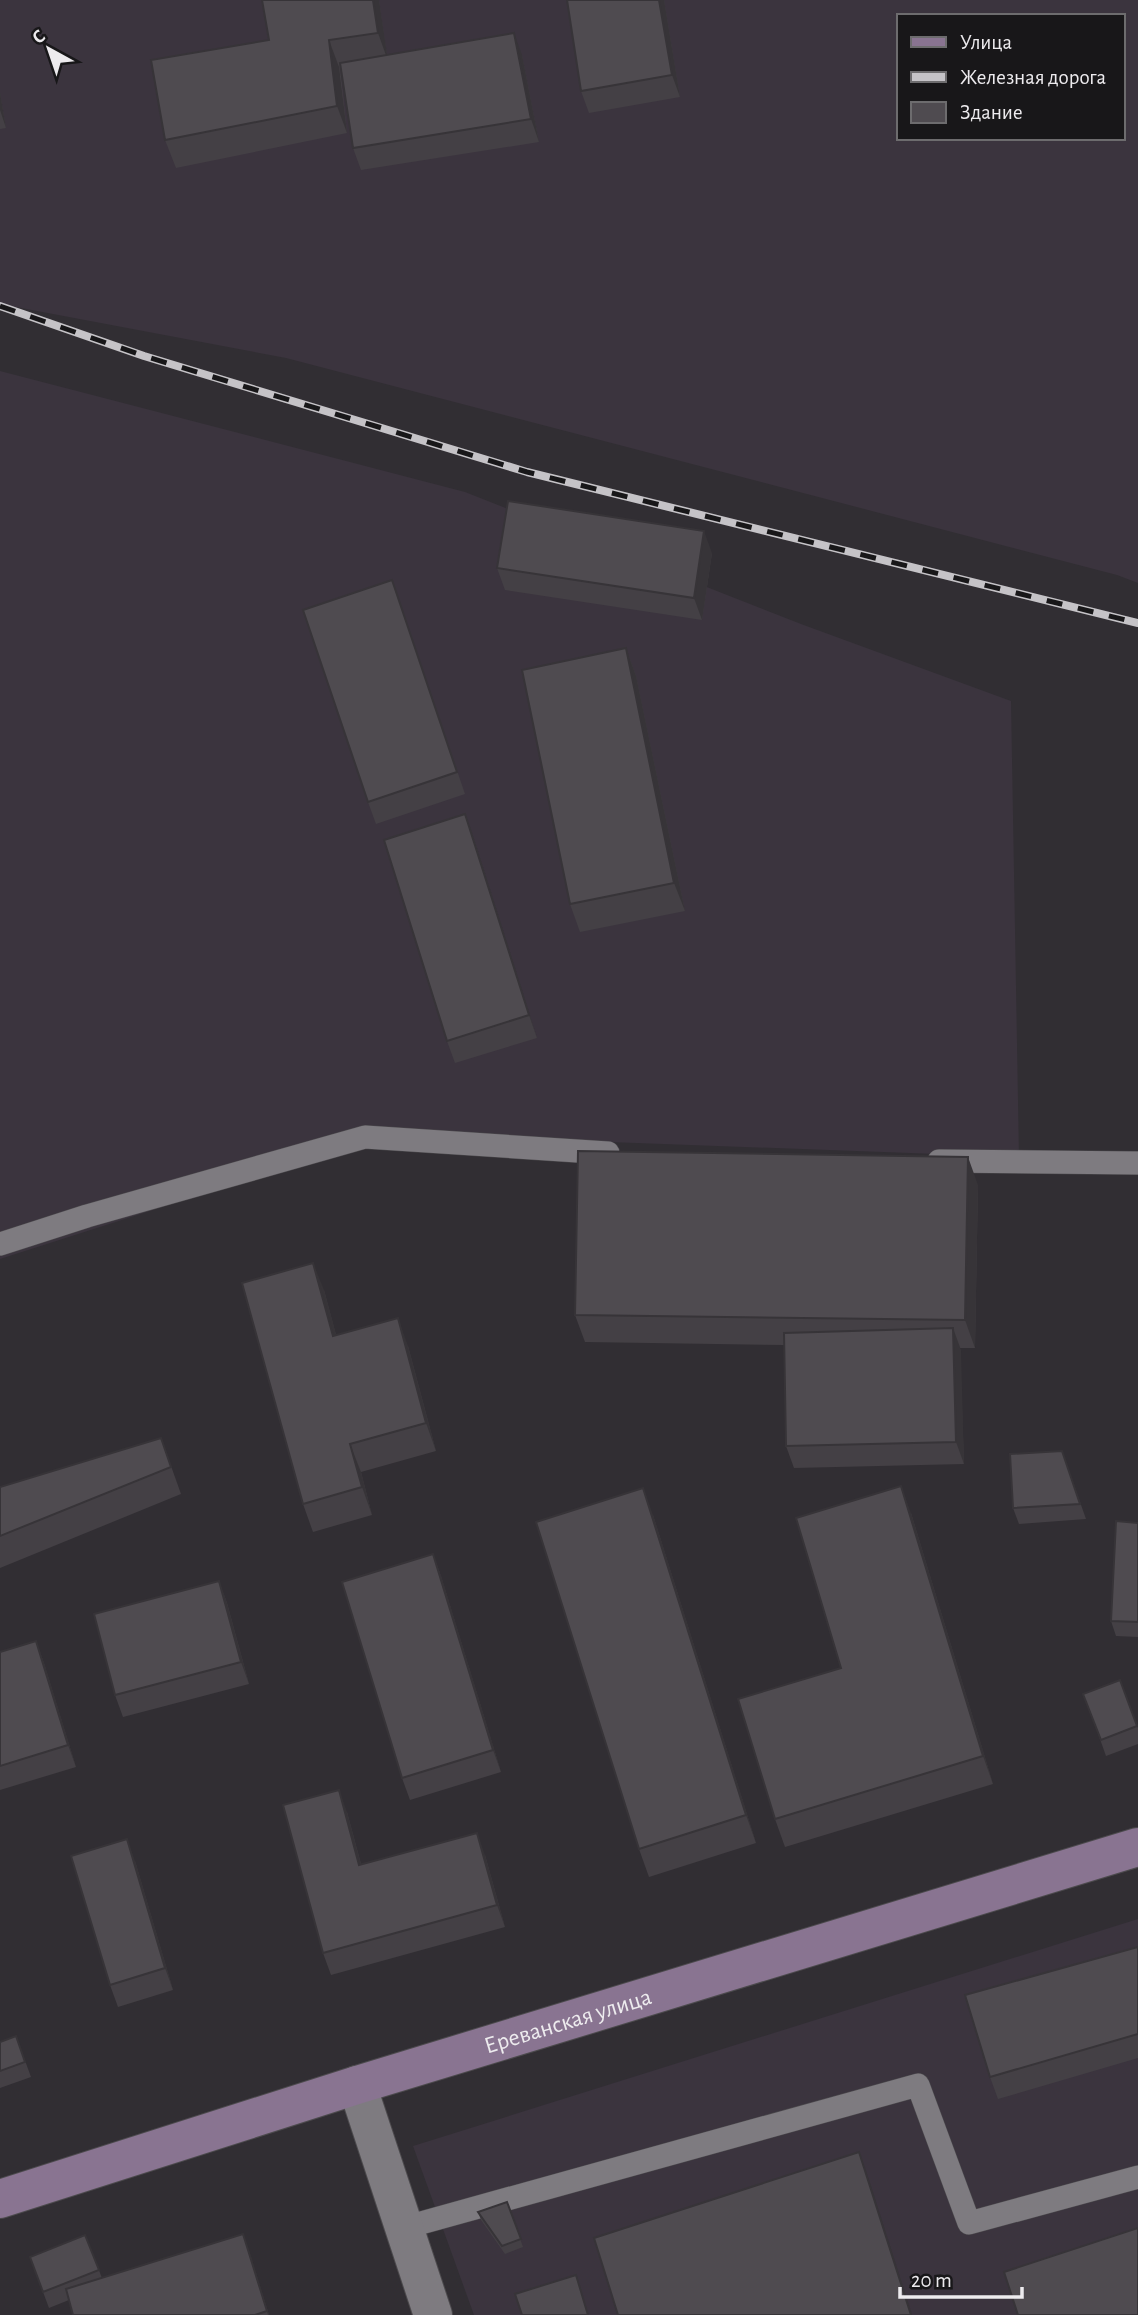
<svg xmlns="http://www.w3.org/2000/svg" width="1138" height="2315" font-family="'Alegreya Sans',sans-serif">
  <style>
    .built { fill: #3b343e; fill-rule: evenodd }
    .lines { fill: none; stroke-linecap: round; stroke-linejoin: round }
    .service-casing { stroke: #4c4a4d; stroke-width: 24 }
    .minor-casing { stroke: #4c4a4d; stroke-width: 40 }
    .secondary-casing { stroke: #4c4a4d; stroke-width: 40 }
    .service { stroke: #7e7b80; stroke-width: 23 }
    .minor { stroke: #7e7b80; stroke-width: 38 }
    .secondary { stroke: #897491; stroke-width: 38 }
    .rail-casing { stroke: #c5c3c7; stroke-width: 8 }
    .rail { stroke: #181719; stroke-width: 5; stroke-dasharray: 16; stroke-linecap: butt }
    .wall { fill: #444045 }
    .shaded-wall { fill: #373438 }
    .building { fill: #4f4b50; stroke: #373438; stroke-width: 2 }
    .labels { text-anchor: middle; stroke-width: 5; stroke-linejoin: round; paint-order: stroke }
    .street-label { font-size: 24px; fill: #edebee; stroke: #181719 }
  </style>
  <rect width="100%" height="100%" fill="#312e33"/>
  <g class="built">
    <path d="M0,0H1138V583L1117,575L286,358L0,304ZM898,16H1122V138H898Z"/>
    <polygon points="0,371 465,492 801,624 1011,701 1019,1157 390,1134 0,1259"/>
    <polygon points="1138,1919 1138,2315 474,2315 413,2146"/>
  </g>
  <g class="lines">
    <defs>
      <g id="service">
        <polyline points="939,1161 1138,1163"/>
        <polyline points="0,1244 87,1216 365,1137 608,1153"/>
        <polyline points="403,2228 918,2085 969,2223 1138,2177"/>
      </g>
      <polyline id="minor" points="357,2085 433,2315"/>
      <g id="secondary">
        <path id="s1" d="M0,2199L357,2085L1138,1847"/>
      </g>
    </defs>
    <use href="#service" class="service-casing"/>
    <use href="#minor" class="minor-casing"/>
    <use href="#secondary" class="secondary-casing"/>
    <use href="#service" class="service"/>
    <use href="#minor" class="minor"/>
    <use href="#secondary" class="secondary"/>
    <defs>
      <polyline id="rail" points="0,306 144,356 527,472 1138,623"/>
    </defs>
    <use href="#rail" class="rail-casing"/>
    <use href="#rail" class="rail"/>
  </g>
  <g class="wall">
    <polygon points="262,0 379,0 387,55 522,55 539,142 361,170 353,148 340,67 347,133 176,168 165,140 269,40"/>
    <polygon points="567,0 664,0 680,97 589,113 581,91"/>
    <polygon points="0,93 6,128 0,129"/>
    <polygon points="712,553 702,620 505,590 497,568"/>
    <polygon points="392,580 465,794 376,824 368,802"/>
    <polygon points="626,648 636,676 685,911 580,932 570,904"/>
    <polygon points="465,814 473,836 537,1038 455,1063 447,1041"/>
    <polygon points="978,1185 975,1348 960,1348 964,1464 794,1468 786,1446 784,1345 585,1342 575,1315"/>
    <polygon points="324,1290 336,1335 408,1346 436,1451 361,1472 372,1515 313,1532 303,1504"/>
    <polygon points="161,1438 181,1494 0,1568 0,1487"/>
    <polygon points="1062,1451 1086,1519 1019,1524 1013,1508"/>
    <polygon points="911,1513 993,1784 785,1847 775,1819 841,1668"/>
    <polygon points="653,1515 756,1843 649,1877 639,1849"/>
    <polygon points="1138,1523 1138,1637 1116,1636 1111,1621"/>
    <polygon points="433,1554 441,1576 501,1772 410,1800 402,1778"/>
    <polygon points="219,1581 227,1603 249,1684 123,1717 115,1695"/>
    <polygon points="36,1641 44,1663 76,1767 0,1790 0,1652"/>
    <polygon points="1120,1680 1138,1728 1138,1744 1106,1756 1084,1694"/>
    <polygon points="347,1812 361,1864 485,1855 505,1927 331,1975 323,1953"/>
    <polygon points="135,1861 173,1990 118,2007 110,1985"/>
    <polygon points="1138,1947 1138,2058 998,2099 990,2077"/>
    <polygon points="16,2036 31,2077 0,2088 0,2042"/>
    <polygon points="507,2202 523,2247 505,2254 481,2220 478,2212"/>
    <polygon points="243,2234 269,2315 73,2315 69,2300 49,2308 30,2257 85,2235 102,2278"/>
  </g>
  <g class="shaded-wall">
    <polygon points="373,0 379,0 388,61 378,33"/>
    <polygon points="659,0 664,0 680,97 672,75"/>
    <polygon points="514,33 522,55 539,142 531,119"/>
    <polygon points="329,40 339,67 347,133 337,106"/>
    <polygon points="0,93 6,128 0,110"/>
    <polygon points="704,531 712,553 702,620 694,598"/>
    <polygon points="626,648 636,676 685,911 674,883"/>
    <polygon points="465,814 473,836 537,1038 529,1015"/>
    <polygon points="968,1157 978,1185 975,1348 965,1320"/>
    <polygon points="313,1263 324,1290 344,1364 333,1336"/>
    <polygon points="398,1318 408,1346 436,1451 426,1423"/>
    <polygon points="953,1328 961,1350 964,1464 956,1442"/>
    <polygon points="350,1444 361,1472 372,1515 362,1487"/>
    <polygon points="901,1486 911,1513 993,1784 983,1756"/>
    <polygon points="643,1488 653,1515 756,1843 746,1815"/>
    <polygon points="433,1554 441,1576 501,1772 493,1750"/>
    <polygon points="219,1581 227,1603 249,1684 241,1662"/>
    <polygon points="36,1641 44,1663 76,1767 68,1745"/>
    <polygon points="339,1790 347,1812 367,1887 359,1865"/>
    <polygon points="477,1833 485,1855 505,1927 497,1905"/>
    <polygon points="127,1839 135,1861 173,1990 165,1968"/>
    <polygon points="859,2152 869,2180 912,2315 911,2315"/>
    <polygon points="243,2234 251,2256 269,2315 268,2315"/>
  </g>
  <g class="building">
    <polygon points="262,0 373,0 378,33 329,40 337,106 165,140 151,60 269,40"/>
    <polygon points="567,0 659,0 672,75 581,91"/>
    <polygon points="514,33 531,119 353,148 340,63"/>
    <polygon points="508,501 704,531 694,598 497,568"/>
    <polygon points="392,580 457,772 368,802 303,610"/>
    <polygon points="626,648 674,883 570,904 522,670"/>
    <polygon points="465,814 529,1015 447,1041 384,840"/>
    <polygon points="578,1151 968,1157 965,1320 575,1315"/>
    <polygon points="313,1263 333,1336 398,1318 426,1423 350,1444 362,1487 303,1504 242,1283"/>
    <polygon points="953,1328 956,1442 786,1446 784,1333"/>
    <polygon points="161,1438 171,1467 0,1536 0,1487"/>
    <polygon points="1062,1451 1080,1504 1013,1508 1010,1454"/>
    <polygon points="901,1486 983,1756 775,1819 738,1699 841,1668 796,1518"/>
    <polygon points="643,1488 746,1815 639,1849 536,1522"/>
    <polygon points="1116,1521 1138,1523 1138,1622 1111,1621"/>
    <polygon points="433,1554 493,1750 402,1778 342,1582"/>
    <polygon points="219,1581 241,1662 115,1695 94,1614"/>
    <polygon points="36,1641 68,1745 0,1766 0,1652"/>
    <polygon points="1120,1680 1137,1726 1101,1740 1083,1694"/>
    <polygon points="339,1790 359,1865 477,1833 497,1905 323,1953 283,1805"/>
    <polygon points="127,1839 165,1968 110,1985 71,1856"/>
    <polygon points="1138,1947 1138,2034 990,2077 965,1995"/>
    <polygon points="16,2036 25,2062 0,2071 0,2042"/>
    <polygon points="859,2152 911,2315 618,2315 594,2238"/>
    <polygon points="507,2202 521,2239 502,2246 478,2212"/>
    <polygon points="1138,2228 1138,2315 1018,2315 1004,2272"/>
    <polygon points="243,2234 267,2311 255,2315 73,2315 66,2289"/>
    <polygon points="85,2235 99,2270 43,2292 30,2257"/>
    <polygon points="576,2275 588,2315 522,2315 515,2294"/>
  </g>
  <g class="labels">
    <g class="street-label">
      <text dy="8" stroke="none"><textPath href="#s1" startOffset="595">Ереванская улица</textPath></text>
    </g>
  </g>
  <rect x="897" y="14" width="228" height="126" fill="#181719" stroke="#6d6c6e" stroke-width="2"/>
  <rect x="911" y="37" width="35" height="10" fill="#897491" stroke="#6d6c6e" stroke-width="2"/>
  <text x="960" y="49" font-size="21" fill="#edebee">Улица</text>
  <rect x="911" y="72" width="35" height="10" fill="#c5c3c7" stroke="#6d6c6e" stroke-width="2"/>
  <text x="960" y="84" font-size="21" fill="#edebee">Железная дорога</text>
  <rect x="911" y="102" width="35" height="21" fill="#4f4b50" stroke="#6d6c6e" stroke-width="2"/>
  <text x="960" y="119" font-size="21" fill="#edebee">Здание</text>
  <g transform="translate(49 49) rotate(320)" stroke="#181719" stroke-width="5" paint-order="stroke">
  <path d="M0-5L12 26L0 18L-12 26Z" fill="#edebee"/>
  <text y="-10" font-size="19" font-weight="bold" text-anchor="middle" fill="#edebee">С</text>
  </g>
  <path d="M900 2287v10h122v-10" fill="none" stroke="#edebee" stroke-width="3.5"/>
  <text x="911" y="2287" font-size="21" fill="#edebee" stroke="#181719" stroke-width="5" paint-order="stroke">20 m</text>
</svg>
